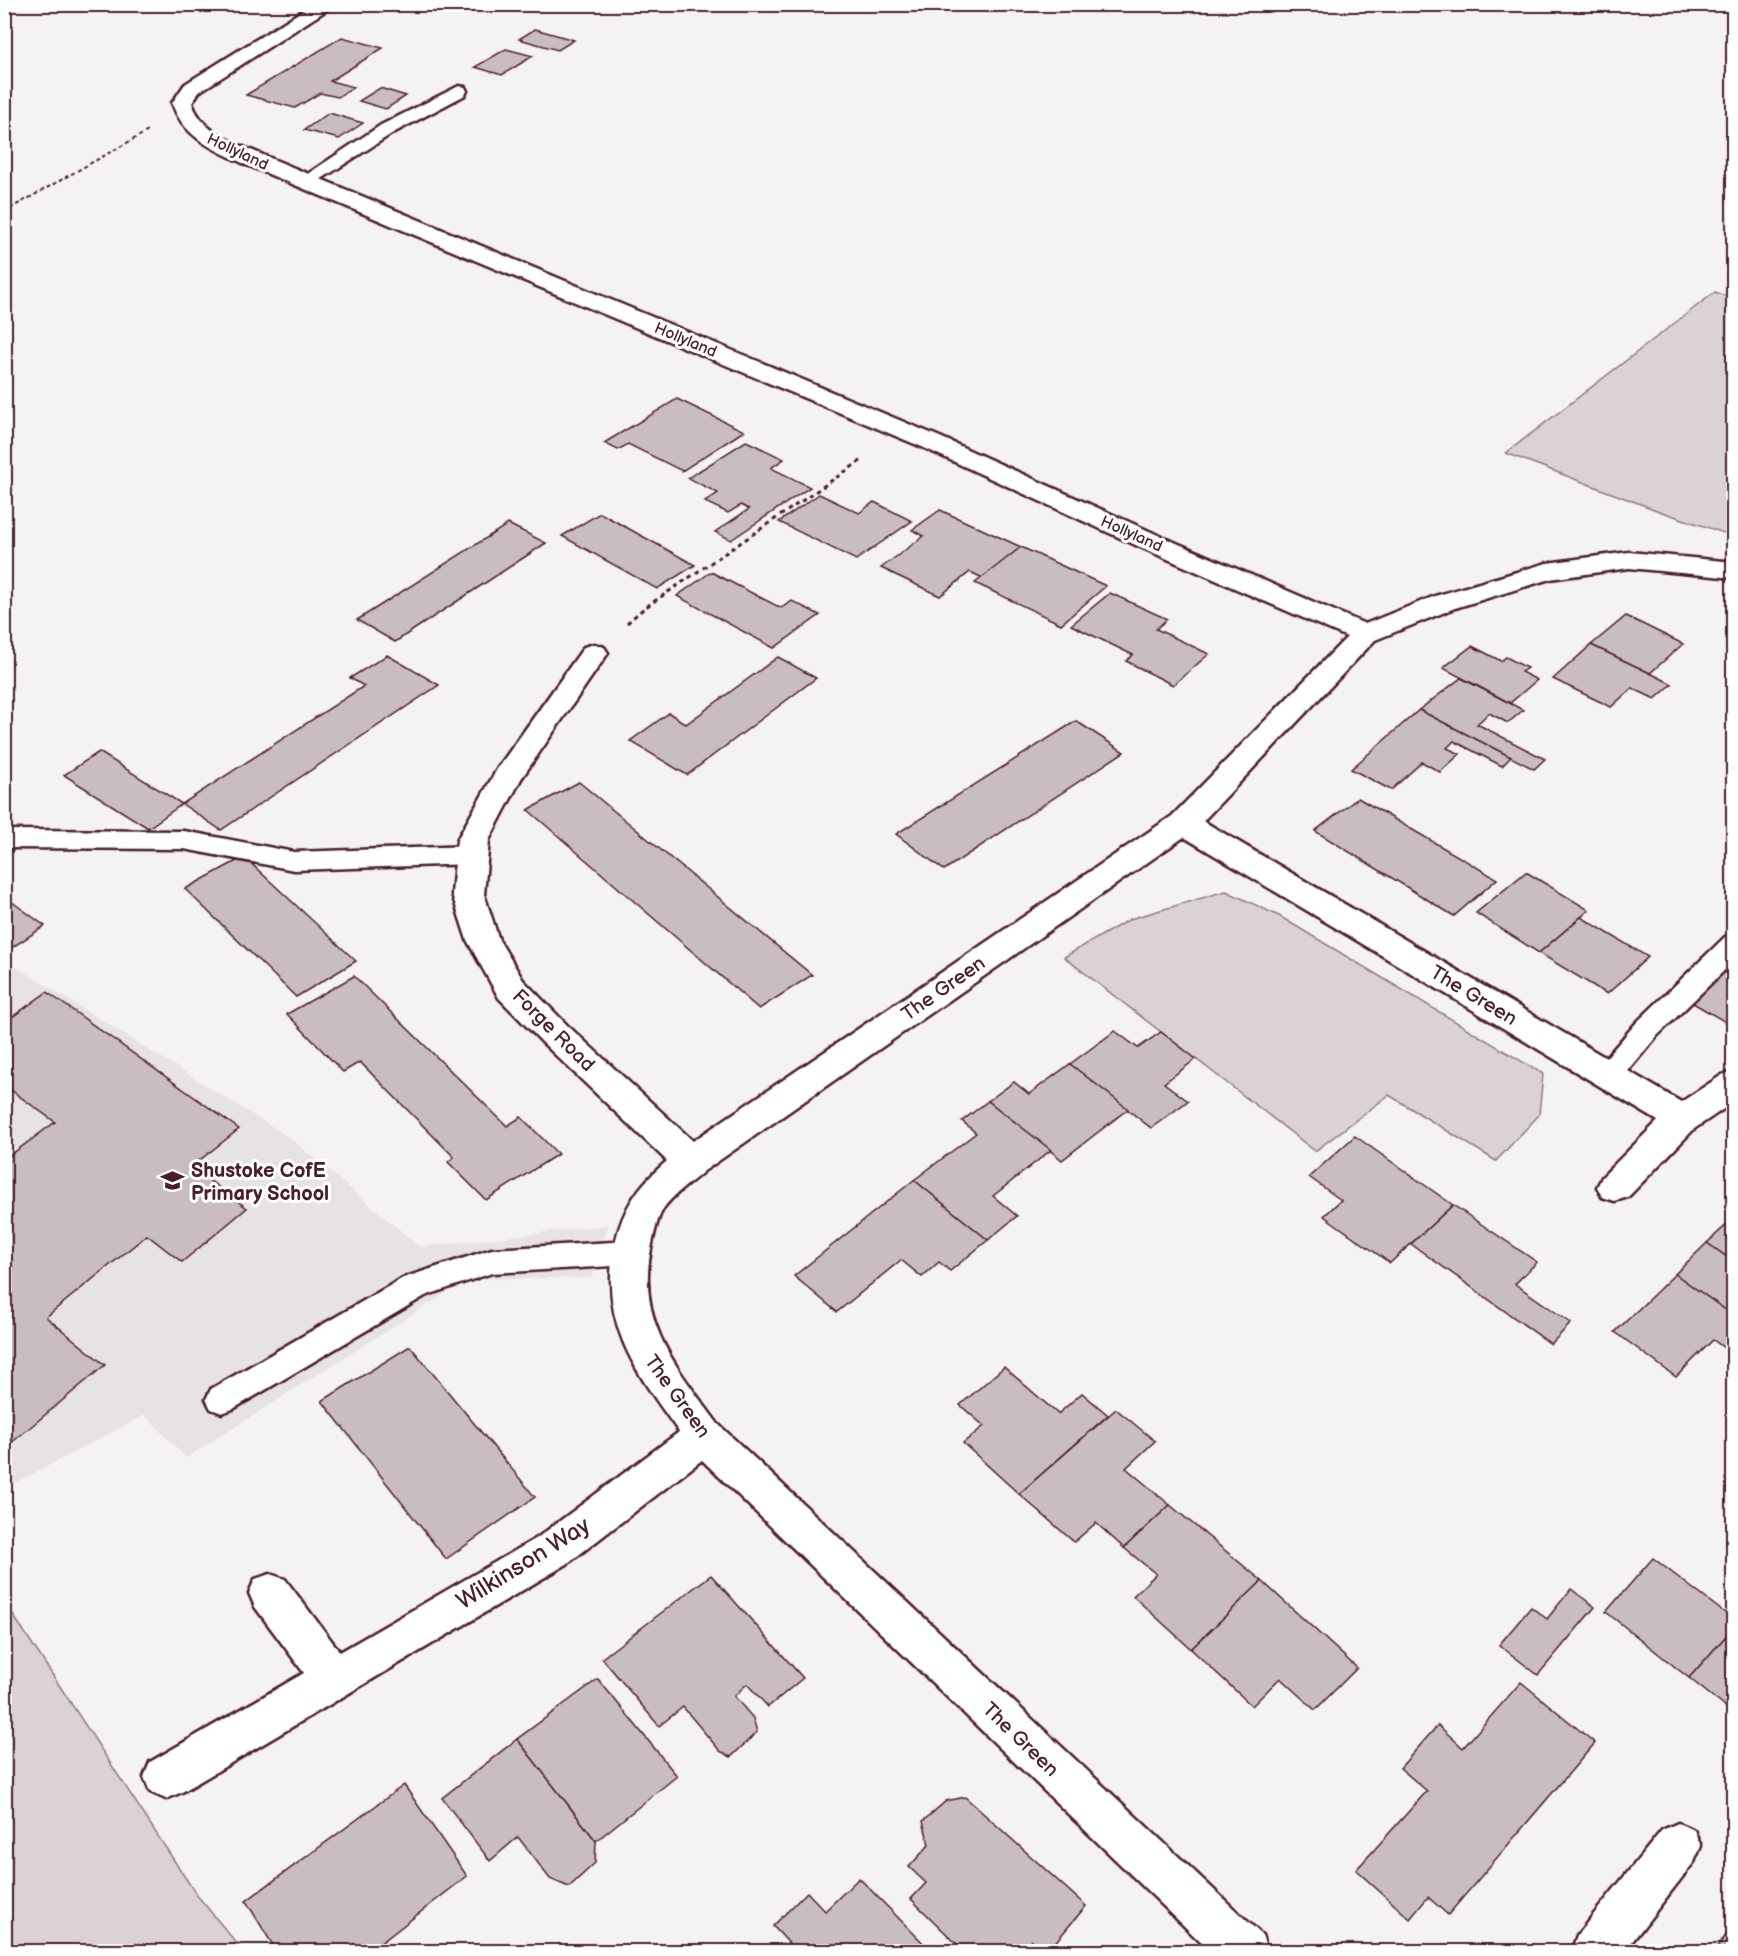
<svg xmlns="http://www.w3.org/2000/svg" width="1738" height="1956" font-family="'Balsamiq Sans',sans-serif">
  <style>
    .built { fill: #e7e2e3 }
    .green { fill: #dbd2d5; stroke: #927880; stroke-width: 1.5 }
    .building { fill: #cabdc1; stroke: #4a1f2b; stroke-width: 1.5 }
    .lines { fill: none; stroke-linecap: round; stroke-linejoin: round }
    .lane-casing { stroke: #4a1f2b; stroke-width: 5 }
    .street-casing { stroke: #4a1f2b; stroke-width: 5 }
    .path-far1 { stroke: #4a1f2b; stroke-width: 2; stroke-dasharray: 4 3; stroke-linecap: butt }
    .path { stroke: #4a1f2b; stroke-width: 3; stroke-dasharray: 4.5 4; stroke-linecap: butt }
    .lane { fill: #fff; fill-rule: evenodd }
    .street { fill: #fff; fill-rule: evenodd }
    .labels { text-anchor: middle; stroke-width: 6; stroke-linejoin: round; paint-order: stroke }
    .far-street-label { font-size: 16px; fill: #4a1f2b; stroke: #fff }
    .street-label { font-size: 20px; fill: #4a1f2b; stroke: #fff }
    .poi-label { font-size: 20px; font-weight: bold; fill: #4a1f2b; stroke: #fff; text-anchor: start }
    .near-street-label { font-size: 24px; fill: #4a1f2b; stroke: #fff }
  </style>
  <rect width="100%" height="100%" fill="#f4f2f2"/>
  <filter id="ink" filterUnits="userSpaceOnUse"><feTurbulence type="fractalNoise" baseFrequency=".0167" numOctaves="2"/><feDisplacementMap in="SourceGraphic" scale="12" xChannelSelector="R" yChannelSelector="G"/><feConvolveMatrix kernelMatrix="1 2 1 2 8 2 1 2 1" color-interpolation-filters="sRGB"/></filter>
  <g filter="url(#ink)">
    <polygon class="built" points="5,960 290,1138 420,1247 608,1225 592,1278 468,1279 186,1458 145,1415 5,1488"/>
    <g class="green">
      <polygon points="1715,292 1733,299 1733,536 1659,511 1506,453"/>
      <polygon points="1226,891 1279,916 1543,1074 1539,1115 1496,1161 1389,1095 1315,1151 1064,957 1130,919"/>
      <polygon points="4,1601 196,1894 243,1951 5,1951"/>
    </g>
    <g class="building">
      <polygon points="535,29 574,40 558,50 519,39"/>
      <polygon points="342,37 383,48 330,81 354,87 338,97 320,93 295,108 246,95"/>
      <polygon points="506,49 533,56 502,75 475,67"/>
      <polygon points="380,88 406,96 386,109 359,101"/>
      <polygon points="329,113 363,123 339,139 304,130"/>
      <polygon points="677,399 744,431 682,471 628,444 618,450 604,443"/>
      <polygon points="746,441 784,459 771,468 810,487 731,540 715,532 749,509 741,505 728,513 705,502 718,493 688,478"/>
      <polygon points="819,494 859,513 874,502 912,521 856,560 779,522"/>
      <polygon points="940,510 1021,547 983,578 970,572 940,596 881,568 924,536 912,530"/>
      <polygon points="600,513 695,565 657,589 562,536"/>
      <polygon points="508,524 546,543 395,642 357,620"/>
      <polygon points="1021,547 1106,586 1061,624 975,583"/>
      <polygon points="711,572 781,608 792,601 820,615 774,648 677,596"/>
      <polygon points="1110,593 1167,619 1156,629 1209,654 1173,685 1126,661 1133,655 1071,625"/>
      <polygon points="1626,616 1683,644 1650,673 1591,645"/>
      <polygon points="1591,645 1650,673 1672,684 1655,699 1632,688 1611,707 1553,679"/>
      <polygon points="1472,646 1501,661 1506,657 1527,668 1521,672 1537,680 1510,703 1443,668"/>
      <polygon points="387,655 439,685 221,830 182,804 364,686 350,678"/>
      <polygon points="778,657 816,678 687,775 630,741 669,713 686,724"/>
      <polygon points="1461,678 1523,710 1508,723 1489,713 1477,724 1545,759 1534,769 1419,710"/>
      <polygon points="1419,710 1511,757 1502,766 1454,741 1447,748 1460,754 1440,772 1422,762 1391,790 1351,769"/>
      <polygon points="1076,721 1124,752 944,870 896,834"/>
      <polygon points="99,752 182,804 148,828 64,775"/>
      <polygon points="579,782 812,975 759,1009 528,810"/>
      <polygon points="1358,798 1497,879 1454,916 1315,831"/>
      <polygon points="244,857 356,961 296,997 185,889"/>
      <polygon points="1526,872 1589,910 1539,953 1476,913"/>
      <polygon points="4,896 45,926 5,952 4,952"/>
      <polygon points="1581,917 1648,957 1607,994 1539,953"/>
      <polygon points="1734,959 1734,1027 1688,1000"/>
      <polygon points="354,976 507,1126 521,1117 558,1154 486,1200 448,1162 454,1157 360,1062 343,1072 287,1014"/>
      <polygon points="47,992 239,1129 191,1167 247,1208 182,1262 147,1235 46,1317 105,1365 4,1449 4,1160 55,1122 4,1085 4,1023"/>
      <polygon points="1115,1031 1138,1048 1161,1032 1196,1059 1164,1083 1188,1101 1151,1128 1070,1064"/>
      <polygon points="1070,1064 1128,1109 1062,1160 988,1101 1014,1082 1029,1094"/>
      <polygon points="988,1101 1051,1150 993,1196 1017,1216 988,1240 914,1180 976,1133 962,1121"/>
      <polygon points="1355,1136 1453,1205 1390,1263 1324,1216 1341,1200 1309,1177"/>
      <polygon points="914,1180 988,1240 950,1271 939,1262 922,1277 901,1260 837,1312 794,1276"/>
      <polygon points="1453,1205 1537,1262 1515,1284 1571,1323 1551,1344 1411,1244"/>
      <polygon points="1734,1218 1734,1262 1707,1243"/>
      <polygon points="1707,1243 1734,1262 1734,1316 1675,1274"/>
      <polygon points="1675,1274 1734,1316 1734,1355 1713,1340 1676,1377 1615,1332"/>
      <polygon points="410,1346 535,1497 446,1559 322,1401"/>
      <polygon points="1004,1367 1058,1414 1082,1393 1108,1415 1019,1494 963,1443 984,1426 960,1405"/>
      <polygon points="1116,1409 1155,1441 1126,1468 1170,1505 1124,1548 1096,1523 1074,1542 1019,1494"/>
      <polygon points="1170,1505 1262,1581 1191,1649 1133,1596 1156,1574 1124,1548"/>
      <polygon points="1653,1558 1734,1620 1734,1627 1689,1678 1606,1612"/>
      <polygon points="711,1575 803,1678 768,1707 747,1684 734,1696 753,1718 757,1732 731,1757 720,1751 683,1707 659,1726 602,1658"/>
      <polygon points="1262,1581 1357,1668 1315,1710 1280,1678 1252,1706 1191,1649"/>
      <polygon points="1571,1589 1595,1607 1538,1675 1499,1645 1531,1607 1547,1619"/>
      <polygon points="1734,1627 1734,1714 1689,1678"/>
      <polygon points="598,1679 677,1776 596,1841 517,1739"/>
      <polygon points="1521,1682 1595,1743 1448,1915 1428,1897 1410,1919 1356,1870 1427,1791 1400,1768 1438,1725 1463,1748"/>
      <polygon points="517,1739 596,1841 595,1863 569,1887 550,1879 518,1837 490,1861 442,1798"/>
      <polygon points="404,1785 467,1876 369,1952 277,1952 246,1901"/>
      <polygon points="965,1797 1086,1906 1047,1952 1031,1940 1023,1950 1025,1952 965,1952 911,1899 926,1883 909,1867 929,1845 923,1821 946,1801"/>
      <polygon points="859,1878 932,1952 797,1952 773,1926 807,1892 825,1911"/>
      <polygon points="1734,1924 1734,1952 1714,1952"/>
    </g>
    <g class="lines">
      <defs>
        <g id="lane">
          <polygon points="459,86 465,87 467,91 465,95 393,133 312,185 300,185 297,181 381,125"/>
          <polygon points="4,830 184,831 294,852 472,846 481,849 485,855 481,861 472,864 294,870 184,849 4,848"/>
          <polygon points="1734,935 1734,961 1657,1036 1618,1083 1608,1086 1598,1083 1594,1075 1598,1067 1637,1022 1725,937"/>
          <polygon points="630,1241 641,1244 645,1253 641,1262 630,1265 492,1273 425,1296 233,1409 222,1413 211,1409 206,1399 211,1389 403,1278 492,1249"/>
        </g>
        <g id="street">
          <path d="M313,4H336L199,92L192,103C203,134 235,143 263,155L940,437L1158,535L1365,624L1435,596L1547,563L1629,552L1734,562V578L1629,568L1550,579L1455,608L1375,640L1203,821L1681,1102L1722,1075L1734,1071V1102L1694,1129L1628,1197L1615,1201L1602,1197L1597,1187L1602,1177L1658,1121L1184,837L704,1171C691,1183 673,1194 663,1209C656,1221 654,1236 651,1249C636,1323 677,1368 718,1424L1262,1935L1268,1952H1211L702,1460L567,1564L182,1792L166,1799L150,1792L144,1777L150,1762L304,1673L255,1607L249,1593L255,1579L270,1574L285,1579L340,1652L537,1538L679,1432C636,1372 598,1322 615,1244C623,1207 639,1185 667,1161L543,1043L499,998L467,940L452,894L457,840L497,769L584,647L594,644L604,647L608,653L521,779L489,840L484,894L499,940L523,980L567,1025L693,1141L1172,816L1347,637L1140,547L922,447L247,165C216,150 184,139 172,103L185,84Z"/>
          <polygon points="1678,1823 1694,1830 1701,1846 1694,1862 1624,1952 1571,1952 1577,1935 1662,1830"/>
        </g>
      </defs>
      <use href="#lane" class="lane-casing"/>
      <use href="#street" class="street-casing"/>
      <polyline class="path-far1" points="4,212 148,131"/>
      <polyline class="path" points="627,623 643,609 862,460"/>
      <use href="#lane" class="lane"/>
      <use href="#street" class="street"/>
    </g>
  </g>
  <defs>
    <symbol id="school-bare" viewBox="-9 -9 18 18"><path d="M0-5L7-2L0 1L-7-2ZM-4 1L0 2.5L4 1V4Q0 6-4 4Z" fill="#4a1f2b" stroke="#fff" stroke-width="2.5" paint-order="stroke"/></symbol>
  </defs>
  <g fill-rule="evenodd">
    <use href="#school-bare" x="156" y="1164" width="33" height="33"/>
  </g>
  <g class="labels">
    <g class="far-street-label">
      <text transform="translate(238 151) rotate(25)" y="6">Hollyland</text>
      <text transform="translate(686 339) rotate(23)" y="6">Hollyland</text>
      <text transform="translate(1132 533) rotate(24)" y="6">Hollyland</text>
    </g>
    <g class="street-label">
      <text transform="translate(943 988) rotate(-35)" y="7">The Green</text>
      <text transform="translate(1474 995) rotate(31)" y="7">The Green</text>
      <text transform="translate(554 1030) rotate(45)" y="7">Forge Road</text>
      <text transform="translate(678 1396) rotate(54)" y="7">The Green</text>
      <text transform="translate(1021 1739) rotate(44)" y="7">The Green</text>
    </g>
    <g class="poi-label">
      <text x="191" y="1177">Shustoke CofE<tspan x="191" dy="23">Primary School</tspan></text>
    </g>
    <g class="near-street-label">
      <text transform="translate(523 1563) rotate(-32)" y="8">Wilkinson Way</text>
    </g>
  </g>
  <rect width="1738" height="1956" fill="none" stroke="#fff" stroke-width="24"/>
  <rect x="12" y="12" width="1714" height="1932" fill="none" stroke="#4a1f2b" stroke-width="2" filter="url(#ink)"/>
</svg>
